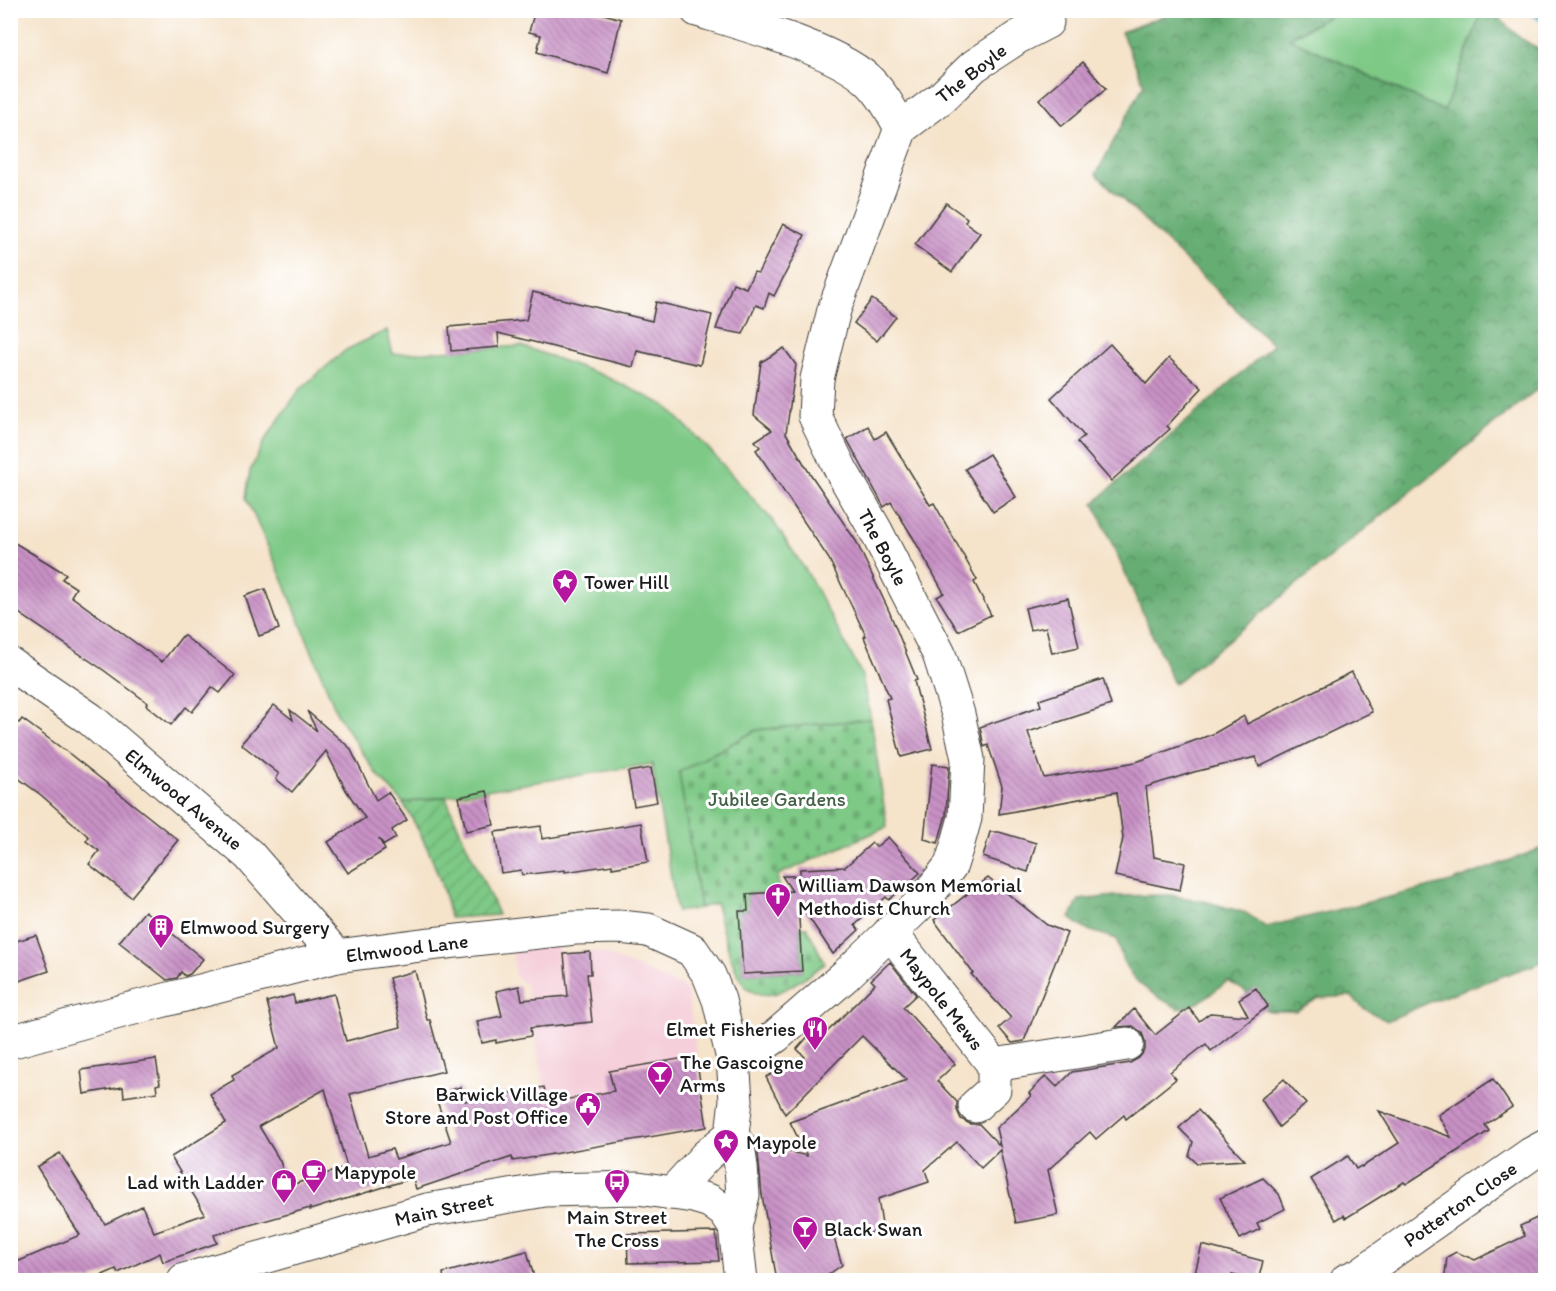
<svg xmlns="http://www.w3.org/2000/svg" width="1556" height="1291" font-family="Itim,sans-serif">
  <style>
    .built { fill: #f5cfda }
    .green { fill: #7ec986; stroke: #4d7251; stroke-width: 1.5 }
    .forest { fill: url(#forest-crowns); stroke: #416448; stroke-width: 1.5 }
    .cemetery { fill: url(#cemetery-stones); stroke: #4d7251; stroke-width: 1.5 }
    .garden { fill: url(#garden-furrows); stroke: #4d7251; stroke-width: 1.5 }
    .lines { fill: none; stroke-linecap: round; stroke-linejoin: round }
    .stream { stroke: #4db1cc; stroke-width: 8 }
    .building { fill: url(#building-back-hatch); fill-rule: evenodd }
    .minor-casing { stroke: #3d3a36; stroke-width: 35 }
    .minor { stroke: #fff; stroke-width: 33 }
    .labels { text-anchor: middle; stroke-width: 6; stroke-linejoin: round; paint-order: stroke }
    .street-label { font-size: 20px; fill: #1c1c1c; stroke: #fff }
    .poi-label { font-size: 20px; fill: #1c1c1c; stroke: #fff; text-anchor: start }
    .park-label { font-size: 20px; fill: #436146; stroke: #fff }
  </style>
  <defs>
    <pattern id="forest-crowns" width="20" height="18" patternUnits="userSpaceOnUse" patternTransform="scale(1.5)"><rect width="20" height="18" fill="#66ad73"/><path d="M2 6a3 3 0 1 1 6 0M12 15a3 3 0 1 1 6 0" fill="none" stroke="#538c5e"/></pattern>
    <pattern id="cemetery-stones" width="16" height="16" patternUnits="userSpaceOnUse" patternTransform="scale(1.5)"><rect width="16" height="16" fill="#7ec986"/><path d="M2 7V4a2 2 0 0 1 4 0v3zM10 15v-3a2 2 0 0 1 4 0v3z" fill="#6cac73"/></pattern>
    <pattern id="garden-furrows" width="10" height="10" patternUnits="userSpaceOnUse" patternTransform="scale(1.5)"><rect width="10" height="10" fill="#7ec986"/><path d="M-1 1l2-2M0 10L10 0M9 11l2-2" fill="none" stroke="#6cac73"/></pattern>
    <pattern id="building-back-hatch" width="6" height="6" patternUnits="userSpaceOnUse" patternTransform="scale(1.5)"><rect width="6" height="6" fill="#c992c6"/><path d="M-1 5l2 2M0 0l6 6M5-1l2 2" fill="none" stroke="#a276a0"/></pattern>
  </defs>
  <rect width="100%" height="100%" fill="#fff"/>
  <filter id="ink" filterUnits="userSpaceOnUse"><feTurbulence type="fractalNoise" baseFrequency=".0167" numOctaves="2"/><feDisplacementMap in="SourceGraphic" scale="12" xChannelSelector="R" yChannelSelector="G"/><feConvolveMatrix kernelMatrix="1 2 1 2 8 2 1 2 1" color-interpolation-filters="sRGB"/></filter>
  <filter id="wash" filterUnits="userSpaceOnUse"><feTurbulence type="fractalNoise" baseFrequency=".008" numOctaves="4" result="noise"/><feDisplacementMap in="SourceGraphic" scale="24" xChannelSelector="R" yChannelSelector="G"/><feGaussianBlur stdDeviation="1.35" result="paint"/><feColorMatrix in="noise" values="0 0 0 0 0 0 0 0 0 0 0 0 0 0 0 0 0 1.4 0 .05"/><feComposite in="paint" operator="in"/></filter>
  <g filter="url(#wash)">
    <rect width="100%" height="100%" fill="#f5e3ca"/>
    <polygon class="built" points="557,945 559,954 598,951 687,989 707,1127 556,1153 526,985 515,976 512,950"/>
    <g class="green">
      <polygon points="1339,11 1482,11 1444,111 1289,38"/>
      <polygon points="387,330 393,354 522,346 602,375 665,405 707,447 773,521 808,574 861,673 871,719 757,730 680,772 700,908 677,912 652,764 403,803 376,773 338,716 283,580 246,498 250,471 265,440 300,389 346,350"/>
    </g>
    <g class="forest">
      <polygon points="1179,10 1339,11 1289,38 1444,111 1482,11 1492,11 1520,38 1545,53 1546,382 1174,684 1094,503 1273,345 1096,174 1144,84 1121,32"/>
      <path d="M1545,847V961L1437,999L1387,1021L1363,1008L1351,996L1319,998L1296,1011H1269L1255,1005L1245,991L1228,981L1198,1003L1179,1009C1147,991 1123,979 1117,939L1085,929L1070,918L1079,900L1115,896L1170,895L1208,902L1246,913L1266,927L1451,882Z"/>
    </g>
    <path class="cemetery" d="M871,719L887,827L778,875V892L747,894L748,911H740L743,974L802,971L800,927H807L825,964C810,973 793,987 777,993C768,996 753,995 746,987C731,969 721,926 716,903L700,908L679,772L757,730Z"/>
    <path class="garden" d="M446,797C461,837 482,875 498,915L450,918C442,876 425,839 403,803Z"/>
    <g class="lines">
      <polyline class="stream" points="1531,10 1546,21"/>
    </g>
    <g id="blocks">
      <g class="building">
        <polygon points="535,10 590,10 621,19 608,73 537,52 541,35 529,32"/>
        <polygon points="1083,62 1106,89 1062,126 1039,99"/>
        <polygon points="946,203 967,218 965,222 980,233 952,272 915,245"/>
        <polygon points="783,224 805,235 774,296 769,293 764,308 756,305 743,334 716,329 733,283 746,288 754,272 758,273"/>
        <polygon points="533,292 652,321 656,302 712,315 700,365 637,351 633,367 498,333 499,347 451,351 449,327 526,320"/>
        <polygon points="872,299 896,317 877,341 854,323"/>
        <polygon points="1110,344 1146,384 1169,358 1202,388 1167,426 1170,429 1111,481 1077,442 1084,436 1051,398"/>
        <polygon points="784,348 796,365 786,433 807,469 856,541 889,611 917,680 914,681 932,749 901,757 886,699 890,698 864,637 866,636 829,559 756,450 760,447 755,441 772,430 754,415 761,362"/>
        <polygon points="868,426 875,439 886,432 930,505 934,503 977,580 974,582 991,615 958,631 937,597 944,593 912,536 891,502 884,507 847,439"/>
        <polygon points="989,454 1016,497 993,512 965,469"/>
        <polygon points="10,540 66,574 62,579 76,588 71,596 162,662 183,635 235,675 220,693 212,687 192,712 186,707 171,725 146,705 148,703 102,669 10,607"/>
        <polygon points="265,589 279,629 259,636 245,596"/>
        <polygon points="1068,598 1079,647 1052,653 1046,627 1030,630 1025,608"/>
        <polygon points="1352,672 1372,712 1259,767 1256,757 1194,772 1146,787 1154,857 1185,863 1180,890 1115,876 1123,838 1117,792 999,814 1002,786 988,745 984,747 980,727 1041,706 1039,700 1103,679 1111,705 1028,732 1044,778 1136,762 1213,734 1244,716 1247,724"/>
        <polygon points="274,705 293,720 290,710 317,731 307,711 350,748 376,800 388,792 407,820 392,830 396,838 384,845 379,839 385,850 348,873 328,842 365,818 346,790 326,751 292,792 276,779 279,774 241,744"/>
        <polygon points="10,717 19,723 22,719 71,755 178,840 131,897 89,864 99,851 86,841 89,837 41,795 10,772"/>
        <polygon points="932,764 949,766 946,815 938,843 924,839"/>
        <polygon points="651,768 657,802 634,806 628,772"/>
        <polygon points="487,791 494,825 466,831 459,797"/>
        <polygon points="641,823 648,862 612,868 612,865 565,872 565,870 522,875 521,870 501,873 495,832 541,826 542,839"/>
        <polygon points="990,832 999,832 1036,843 1028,872 983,857"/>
        <polygon points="888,837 920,873 889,900 886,897 855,925 859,930 833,954 798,901 802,971 743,974 739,911 748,911 747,894 792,891 782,876 800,876 800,869 845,867 872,843 876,847"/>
        <polygon points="988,878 1047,925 1067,933 1024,1041 1012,1043 999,1028 1011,1018 971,974 973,973 934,920"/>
        <polygon points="145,911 203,959 190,974 185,976 181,972 177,978 167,980 119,942"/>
        <polygon points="36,935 49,971 10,984 10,943"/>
        <polygon points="590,952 591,974 587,974 592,1022 530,1028 531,1036 496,1043 496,1040 482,1043 477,1021 502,1016 496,991 519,986 522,1000 568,996 564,954"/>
        <polygon points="890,962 916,995 903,1007 955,1064 937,1081 957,1102 957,1110 961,1119 970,1124 979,1124 1000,1146 996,1128 1031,1096 1029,1093 1046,1076 1057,1087 1072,1072 1130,1063 1139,1058 1145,1050 1145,1041 1142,1033 1133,1026 1116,1027 1134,1009 1155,1035 1189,1008 1199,1021 1210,1013 1248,1016 1239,999 1256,988 1268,1006 1211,1051 1206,1044 1170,1072 1176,1079 1126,1119 1124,1115 1096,1139 1090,1132 1048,1170 1058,1215 1016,1223 1000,1150 981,1168 957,1142 925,1170 929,1182 878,1199 883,1231 834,1238 842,1265 819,1281 777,1281 762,1195 757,1144 807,1156 790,1122 907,1080 862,1036 785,1114 766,1077 805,1057 797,1049 811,1033 819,1040 875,984 871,980"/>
        <path d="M415,971L427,1020H430L444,1071L350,1094L368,1156L392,1149L396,1159L451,1142L435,1095L460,1087L465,1101L544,1087L547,1103L614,1091L609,1071L696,1056L707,1127L513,1161L512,1157L416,1189L413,1178L310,1210V1208L214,1235L217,1243L163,1262L160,1253L118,1273L116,1269L89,1281H10V1265L80,1235L37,1167L60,1153L105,1224L142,1206L154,1232L205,1214L171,1157L226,1123L210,1094L234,1080L232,1075L279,1048L267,1002L293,995L295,1003L334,994L346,1041L401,1027L389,978ZM325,1089L347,1167L288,1186L280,1161L259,1126Z"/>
        <polygon points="156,1059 160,1084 156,1085 157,1092 124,1097 123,1087 84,1094 81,1070"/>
        <polygon points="1284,1079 1306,1104 1279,1127 1261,1099"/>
        <polygon points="1493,1079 1512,1107 1485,1125 1489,1131 1406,1184 1404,1182 1346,1218 1344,1215 1336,1220 1311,1179 1348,1156 1356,1169 1361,1166 1362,1167 1399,1143 1379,1111 1451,1137 1438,1115"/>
        <polygon points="1198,1110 1213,1126 1245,1160 1197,1163 1189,1156 1193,1142 1179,1128"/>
        <polygon points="1263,1178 1279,1194 1285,1209 1257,1223 1260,1229 1240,1239 1220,1198"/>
        <polygon points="1545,1214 1545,1281 1433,1281 1445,1275 1447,1257 1456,1252 1475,1260 1525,1236 1520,1226"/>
        <polygon points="716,1232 719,1261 628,1263 627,1234"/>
        <polygon points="1202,1245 1263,1261 1258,1281 1232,1275 1231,1281 1193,1281"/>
        <polygon points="527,1251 535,1281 444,1281 443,1273"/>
      </g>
    </g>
  </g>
  <g filter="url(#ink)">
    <use href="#blocks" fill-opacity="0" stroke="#3d3a36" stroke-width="1.5"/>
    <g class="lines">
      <defs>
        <g id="minor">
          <path d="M697,10C743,24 831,48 867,79C882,93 891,110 901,128"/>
          <polyline points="10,664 90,719 249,855 337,956"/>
          <polyline points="890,932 994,1065 1127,1044"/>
          <polyline points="10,1042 126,1010 337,956 421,945 575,928 619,927 648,930 692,950 709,975 719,1000 733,1059 736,1100 732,1134 738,1145 741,1167 743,1195 735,1227"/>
          <polyline points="733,1059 763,1045 776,1036 845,976 924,900 951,865 958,843 965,818 968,759 958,714 939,654 876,531 841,470 815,416 817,379 834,310 901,128 941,98 974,66 1018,37 1047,22"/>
          <polyline points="975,1106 994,1089 994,1065"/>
          <polyline points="672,1193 706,1156 732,1134"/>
          <polyline points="184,1280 427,1210 545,1190 638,1188 693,1196 710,1201 725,1212 735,1227 741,1280"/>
          <polyline points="1347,1280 1359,1275 1531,1154 1546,1146"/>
        </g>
      </defs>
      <use href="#minor" class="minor-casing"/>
      <use href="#minor" class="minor"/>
    </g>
  </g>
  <defs>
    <symbol id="sight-pin" viewBox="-11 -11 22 30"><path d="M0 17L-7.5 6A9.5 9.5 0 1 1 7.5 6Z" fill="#b5179e" stroke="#fff"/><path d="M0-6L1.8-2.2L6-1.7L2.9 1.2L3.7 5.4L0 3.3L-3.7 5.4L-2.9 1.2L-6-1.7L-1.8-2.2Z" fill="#fff"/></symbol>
    <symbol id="church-pin" viewBox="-11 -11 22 30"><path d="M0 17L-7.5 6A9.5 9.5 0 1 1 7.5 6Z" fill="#b5179e" stroke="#fff"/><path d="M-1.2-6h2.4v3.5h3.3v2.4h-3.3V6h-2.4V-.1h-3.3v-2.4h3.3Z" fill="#fff"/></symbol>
    <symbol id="building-pin" viewBox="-11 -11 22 30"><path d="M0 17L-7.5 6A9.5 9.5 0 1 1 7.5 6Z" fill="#b5179e" stroke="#fff"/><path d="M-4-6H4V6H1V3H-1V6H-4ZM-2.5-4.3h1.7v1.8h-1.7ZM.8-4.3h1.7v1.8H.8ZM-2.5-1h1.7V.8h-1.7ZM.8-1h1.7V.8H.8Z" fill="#fff"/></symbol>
    <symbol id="restaurant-pin" viewBox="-11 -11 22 30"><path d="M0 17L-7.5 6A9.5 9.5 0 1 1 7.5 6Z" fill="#b5179e" stroke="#fff"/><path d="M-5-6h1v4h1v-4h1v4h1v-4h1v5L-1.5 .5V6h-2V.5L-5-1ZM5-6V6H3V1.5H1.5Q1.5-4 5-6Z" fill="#fff"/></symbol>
    <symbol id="bar-pin" viewBox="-11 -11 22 30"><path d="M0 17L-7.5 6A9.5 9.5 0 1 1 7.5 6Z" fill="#b5179e" stroke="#fff"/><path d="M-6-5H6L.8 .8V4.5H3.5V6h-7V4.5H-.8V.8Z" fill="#fff"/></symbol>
    <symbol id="civic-pin" viewBox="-11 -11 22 30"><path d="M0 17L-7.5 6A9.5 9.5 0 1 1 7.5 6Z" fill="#b5179e" stroke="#fff"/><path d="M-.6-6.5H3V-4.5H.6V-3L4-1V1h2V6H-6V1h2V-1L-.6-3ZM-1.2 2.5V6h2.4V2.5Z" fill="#fff"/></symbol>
    <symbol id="cafe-pin" viewBox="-11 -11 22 30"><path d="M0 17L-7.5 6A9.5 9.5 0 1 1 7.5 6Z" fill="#b5179e" stroke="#fff"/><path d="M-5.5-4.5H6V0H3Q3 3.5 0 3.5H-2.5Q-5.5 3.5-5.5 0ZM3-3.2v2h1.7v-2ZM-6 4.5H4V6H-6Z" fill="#fff"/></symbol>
    <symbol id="shop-pin" viewBox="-11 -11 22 30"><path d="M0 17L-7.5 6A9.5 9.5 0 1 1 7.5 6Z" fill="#b5179e" stroke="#fff"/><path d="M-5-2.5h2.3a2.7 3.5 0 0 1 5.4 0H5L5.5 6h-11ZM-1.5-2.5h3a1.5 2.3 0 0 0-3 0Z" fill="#fff"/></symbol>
    <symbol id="bus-pin" viewBox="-11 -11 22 30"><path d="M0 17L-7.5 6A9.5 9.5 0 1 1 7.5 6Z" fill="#b5179e" stroke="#fff"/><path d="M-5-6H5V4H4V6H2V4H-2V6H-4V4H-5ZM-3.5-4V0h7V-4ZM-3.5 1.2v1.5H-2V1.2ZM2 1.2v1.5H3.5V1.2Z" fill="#fff"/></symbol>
  </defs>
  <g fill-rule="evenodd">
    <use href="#sight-pin" x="550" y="567" width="30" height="40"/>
    <use href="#church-pin" x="763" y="881" width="30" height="40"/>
    <use href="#building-pin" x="146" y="912" width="30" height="40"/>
    <use href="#restaurant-pin" x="800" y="1014" width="30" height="40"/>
    <use href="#bar-pin" x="645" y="1059" width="30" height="40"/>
    <use href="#civic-pin" x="573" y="1090" width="30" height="40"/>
    <use href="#sight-pin" x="711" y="1127" width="30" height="40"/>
    <use href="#cafe-pin" x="299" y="1157" width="30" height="40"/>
    <use href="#shop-pin" x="269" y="1167" width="30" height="40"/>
    <use href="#bus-pin" x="602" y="1167" width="30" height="40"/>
    <use href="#bar-pin" x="790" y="1214" width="30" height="40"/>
  </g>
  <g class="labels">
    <g class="street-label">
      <text transform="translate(971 73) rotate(-38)" y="7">The Boyle</text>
      <text transform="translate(883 547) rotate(62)" y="7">The Boyle</text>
      <text transform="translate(184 799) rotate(40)" y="7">Elmwood Avenue</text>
      <text transform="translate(407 948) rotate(-7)" y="7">Elmwood Lane</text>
      <text transform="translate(942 999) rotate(52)" y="7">Maypole Mews</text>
      <text transform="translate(1460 1204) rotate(-35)" y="7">Potterton Close</text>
      <text transform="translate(444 1209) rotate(-12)" y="7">Main Street</text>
    </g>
    <g class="poi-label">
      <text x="584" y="589">Tower Hill</text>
      <text x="798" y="892">William Dawson Memorial<tspan x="798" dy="23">Methodist Church</tspan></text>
      <text x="180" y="934">Elmwood Surgery</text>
      <text x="796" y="1036" text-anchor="end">Elmet Fisheries</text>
      <text x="680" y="1069">The Gascoigne<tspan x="680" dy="23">Arms</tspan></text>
      <text x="568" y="1101" text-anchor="end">Barwick Village<tspan x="568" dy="23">Store and Post Office</tspan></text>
      <text x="746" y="1149">Maypole</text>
      <text x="334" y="1179">Mapypole</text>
      <text x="264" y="1189" text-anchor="end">Lad with Ladder</text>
      <text x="617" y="1224" text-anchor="middle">Main Street<tspan x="617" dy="23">The Cross</tspan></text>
      <text x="824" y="1236">Black Swan</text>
    </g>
    <g class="park-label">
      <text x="777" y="806">Jubilee Gardens</text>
    </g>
  </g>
  <rect width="1556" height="1291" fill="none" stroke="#fff" stroke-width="36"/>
</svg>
